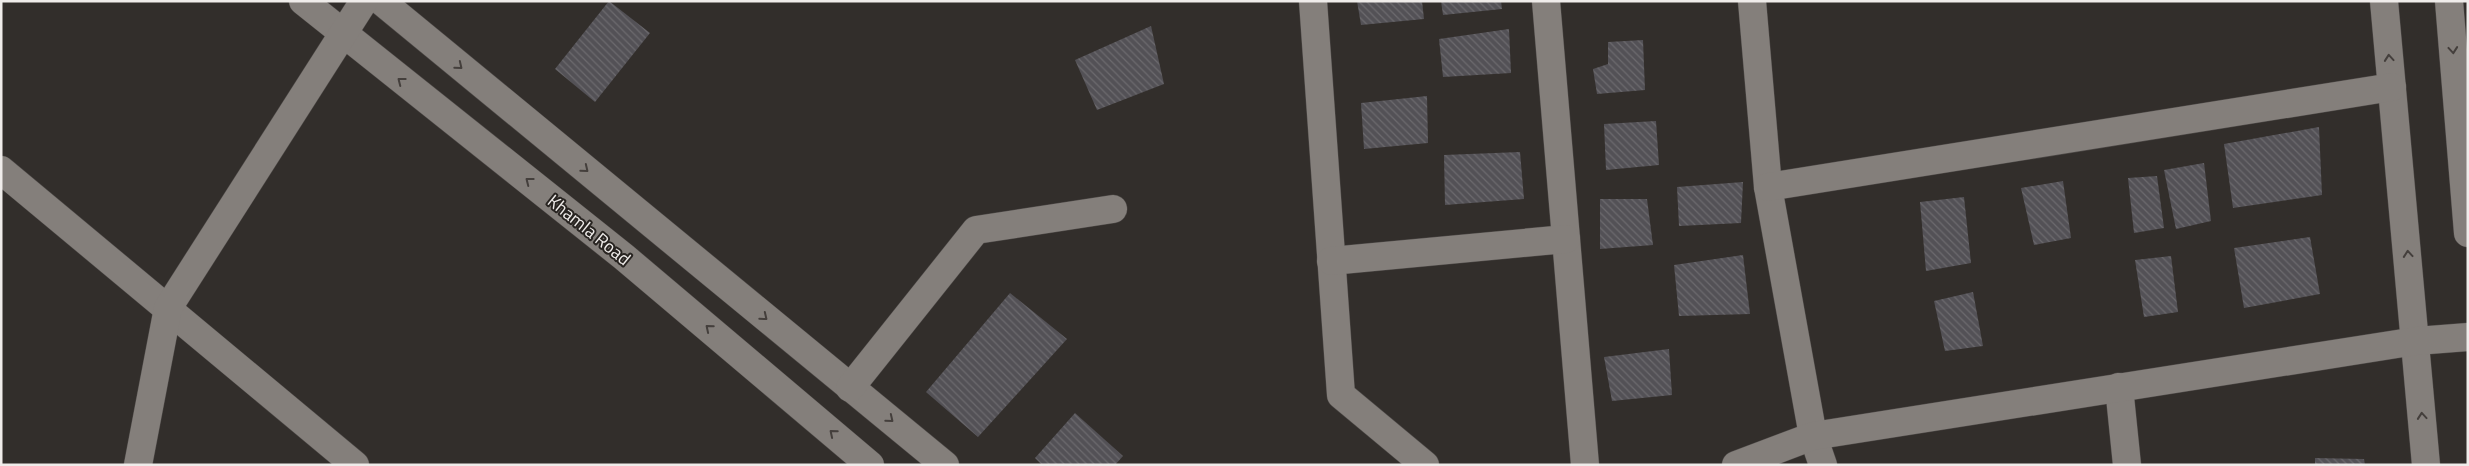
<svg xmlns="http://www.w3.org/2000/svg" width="2469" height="466" font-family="'Titillium Web',sans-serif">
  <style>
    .building { fill: url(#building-back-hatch) }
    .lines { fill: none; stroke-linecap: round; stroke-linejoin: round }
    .minor-casing { stroke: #4d4947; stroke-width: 29 }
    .minor { stroke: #847f7b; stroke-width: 28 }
    .oneway { stroke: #443f3c }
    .labels { text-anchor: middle; stroke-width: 4; stroke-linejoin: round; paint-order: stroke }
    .street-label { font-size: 18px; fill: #efecea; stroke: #282421 }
  </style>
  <defs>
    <pattern id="building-back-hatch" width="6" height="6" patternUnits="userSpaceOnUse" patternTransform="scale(1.25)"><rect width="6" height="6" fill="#535156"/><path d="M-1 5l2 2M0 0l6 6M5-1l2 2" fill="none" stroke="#6c6a6e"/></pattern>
  </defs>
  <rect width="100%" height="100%" fill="#322e2b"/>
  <g class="building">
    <polygon points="609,1 650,33 595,102 555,69"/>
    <polygon points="1357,1 1422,1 1424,19 1361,25"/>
    <polygon points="1441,1 1501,1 1502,9 1443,15"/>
    <polygon points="1151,26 1164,84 1097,110 1075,60"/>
    <polygon points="1509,29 1511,73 1443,77 1439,39"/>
    <polygon points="1643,40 1645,90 1597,94 1593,69 1608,64 1608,42"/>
    <polygon points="1427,96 1428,143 1364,149 1361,103"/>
    <polygon points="1656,121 1659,165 1606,170 1604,124"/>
    <polygon points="2319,127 2322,195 2233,208 2224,144"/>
    <polygon points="1520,152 1524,199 1445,205 1444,155"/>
    <polygon points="2204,163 2211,221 2176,229 2164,170"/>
    <polygon points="2157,176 2164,228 2134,233 2128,178"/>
    <polygon points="2063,181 2071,238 2034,245 2021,188"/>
    <polygon points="1743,182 1741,223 1679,226 1677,187"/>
    <polygon points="1964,197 1971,263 1926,271 1920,202"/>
    <polygon points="1600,199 1647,199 1653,245 1600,249"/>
    <polygon points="2310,237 2320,294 2244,308 2234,248"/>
    <polygon points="1743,255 1750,314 1679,316 1674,265"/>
    <polygon points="2171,256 2178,312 2144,317 2135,260"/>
    <polygon points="1973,292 1983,346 1945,351 1934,301"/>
    <polygon points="1010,293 1067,339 978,437 926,392"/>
    <polygon points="1669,349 1672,395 1612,401 1604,357"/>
    <polygon points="1075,413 1123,456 1115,465 1042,465 1035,458"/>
    <polygon points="2315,458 2364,459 2365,465 2315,465"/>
  </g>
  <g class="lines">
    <defs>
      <g id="minor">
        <polyline points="303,1 624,257 870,465"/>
        <polyline points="381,1 945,465"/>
        <polyline points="1313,1 1341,395 1425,465"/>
        <polyline points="1546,1 1585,465"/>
        <polyline points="1752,1 1768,187 1813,436 1823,465"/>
        <polyline points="2384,1 2426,465"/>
        <polyline points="2449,1 2468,233"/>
        <polyline points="1,170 355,465"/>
        <polyline points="1768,187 2392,87"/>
        <polyline points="1331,261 1566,239"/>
        <polyline points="2119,387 2127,465"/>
        <polyline points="850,388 976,230 1113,209"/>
        <polyline points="138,465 168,308 364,1"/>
        <polyline points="1736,465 1813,436 2416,341 2468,337"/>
      </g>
    </defs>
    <use href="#minor" class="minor-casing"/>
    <use href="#minor" class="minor"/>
  </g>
  <defs><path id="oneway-chevron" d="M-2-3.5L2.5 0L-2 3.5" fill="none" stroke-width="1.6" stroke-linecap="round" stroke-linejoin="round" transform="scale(1.25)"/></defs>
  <g class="oneway">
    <use href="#oneway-chevron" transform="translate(2453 50) rotate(85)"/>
    <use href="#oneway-chevron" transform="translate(2389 58) rotate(-95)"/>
    <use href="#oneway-chevron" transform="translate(459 66) rotate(39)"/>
    <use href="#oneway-chevron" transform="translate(401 81) rotate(-142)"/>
    <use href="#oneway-chevron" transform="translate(585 169) rotate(39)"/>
    <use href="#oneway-chevron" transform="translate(529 181) rotate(-142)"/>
    <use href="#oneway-chevron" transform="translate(2408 254) rotate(-95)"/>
    <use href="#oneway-chevron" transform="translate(764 317) rotate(39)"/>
    <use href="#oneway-chevron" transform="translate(709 328) rotate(-140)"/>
    <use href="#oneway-chevron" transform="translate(2422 416) rotate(-95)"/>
    <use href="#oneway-chevron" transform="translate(890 419) rotate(39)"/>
    <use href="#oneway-chevron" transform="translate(833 433) rotate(-140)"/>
  </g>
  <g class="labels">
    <g class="street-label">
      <text transform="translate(589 230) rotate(39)" y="6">Khamla Road</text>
    </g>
  </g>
  <rect width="2469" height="466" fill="none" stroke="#efecea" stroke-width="5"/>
</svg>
